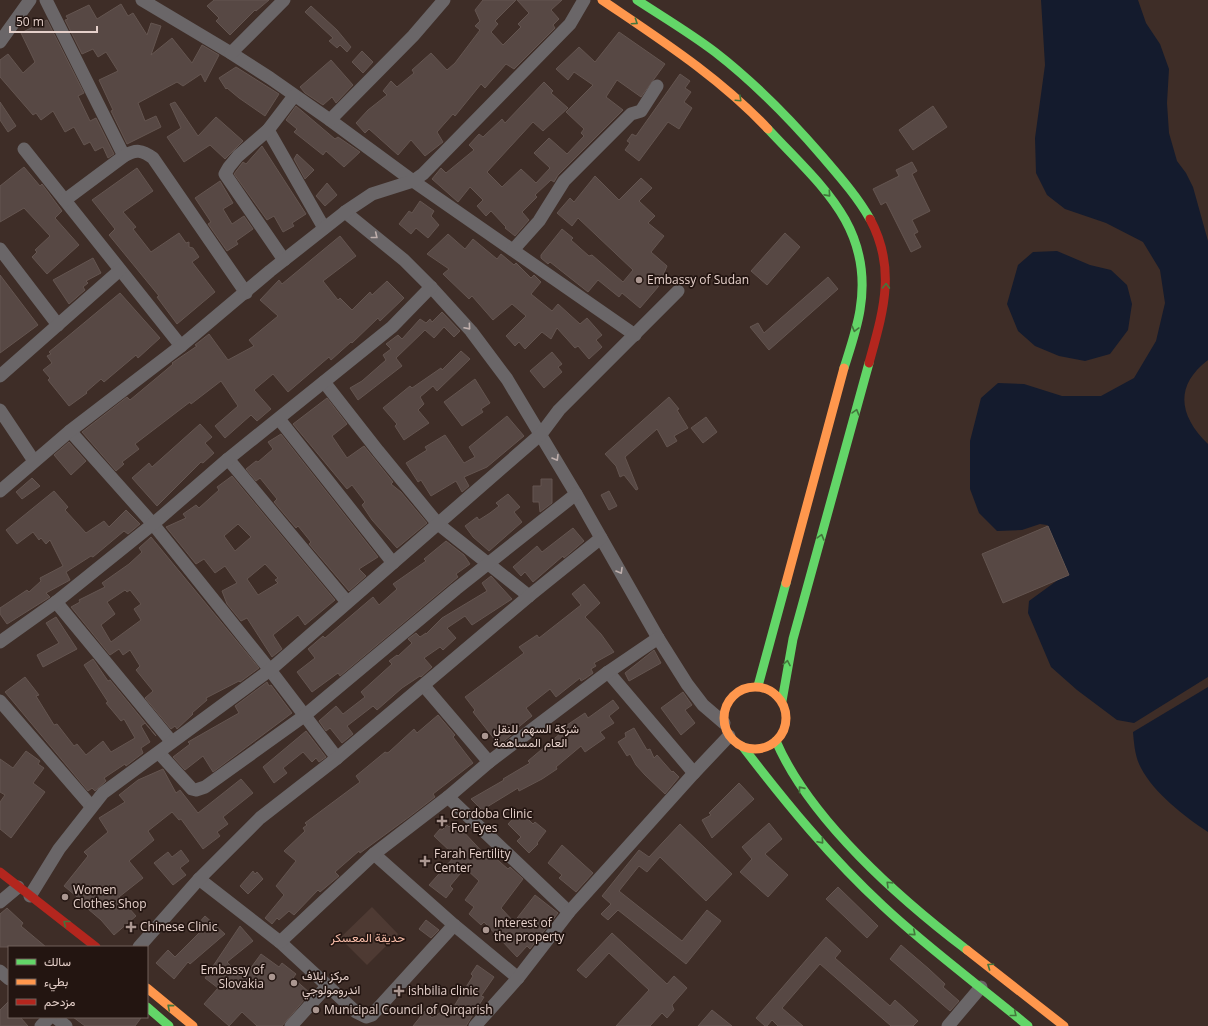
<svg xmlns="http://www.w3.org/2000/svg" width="1208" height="1026" font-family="'Open Sans',Vazirmatn,sans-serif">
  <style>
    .green { fill: #4e3a33 }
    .water { fill: #141b2d }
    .building { fill: #574844; stroke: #645550; fill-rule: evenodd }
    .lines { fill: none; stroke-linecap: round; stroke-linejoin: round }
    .street { stroke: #6a6668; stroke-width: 13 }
    .fast { stroke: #63d668; stroke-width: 9 }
    .slow { stroke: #ff974d; stroke-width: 9 }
    .jam { stroke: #b3261e; stroke-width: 9 }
    .oneway { stroke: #43763c }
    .oneway2 { stroke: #c0b0ad }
    .poi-dot { fill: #ab9791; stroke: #231511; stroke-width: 1.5 }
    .labels { text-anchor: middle; stroke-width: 3.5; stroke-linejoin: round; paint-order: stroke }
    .poi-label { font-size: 12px; fill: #e5d0ca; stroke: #231511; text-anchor: start }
    .park-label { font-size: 12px; fill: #f7bca8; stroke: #231511 }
  </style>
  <rect width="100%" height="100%" fill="#3e2d27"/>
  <polygon class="green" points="372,907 398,934 367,965 340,938"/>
  <g class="water">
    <path d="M1041,0H1138L1146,23L1160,44L1169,69L1167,103L1169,133L1177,161L1186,173L1193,187L1208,241V360C1174,386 1179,416 1208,444V677L1134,723L1117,720L1077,690L1051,667L1028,613L1029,601L1066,574V568L1047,525L1040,524L1022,530L997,531L979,513L970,489V441L981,398L998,383L1024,384L1062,396H1101L1134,378L1156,341L1165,303L1160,270L1143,242L1106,223L1065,209L1047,195L1036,173L1035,138L1045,65Z"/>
    <polygon points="1057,251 1090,265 1111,270 1127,285 1132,304 1128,330 1110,354 1085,361 1059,356 1035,346 1018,331 1007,304 1018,265 1033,252"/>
    <path d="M1208,687V832C1185,817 1154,793 1141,768C1135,757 1134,744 1133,732Z"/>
  </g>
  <g class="building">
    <polygon points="214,0 269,0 256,11 255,10 230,35 216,21 219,18 207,6"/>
    <polygon points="483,0 516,0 495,21 498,24 491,32 503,45 521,27 518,24 529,13 517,0 562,0 551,10 559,19 553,25 555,28 514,69 506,64 485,88 481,84 455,116 453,114 437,132 443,142 425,156 411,140 398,155 369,129 365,133 356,123 368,110 387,95 383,91 391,81 397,87 414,73 412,70 431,53 447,70 455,63 480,30 475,26 480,21 475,10"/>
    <polygon points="121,4 128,16 133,13 147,35 151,23 161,26 151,55 172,38 192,63 202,45 219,55 205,82 201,74 183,86 177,82 138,103 145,121 156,116 161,127 127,144 111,111 113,110 99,80 118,71 106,52 98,57 93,49 82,54 65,20 68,19 66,16 89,5 97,19"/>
    <polygon points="311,6 337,30 351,47 347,52 340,45 337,48 329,41 333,38 305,12"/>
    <polygon points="47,20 84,93 78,96 90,121 96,118 114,154 108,158 103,147 95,151 90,142 84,145 74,127 65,132 53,111 41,120 36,113 33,115 0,77 0,60 8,54 23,73 35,62 21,33"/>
    <polygon points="619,32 665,64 641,97 617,80 606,97 623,110 558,175 554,182 551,180 535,195 537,197 522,212 529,220 515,236 505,228 506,227 491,211 486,216 477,206 483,200 470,187 458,202 432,179 441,168 446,173 474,150 469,145 479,134 483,137 502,119 505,123 544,82 553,91 551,93 568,108 543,131 533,122 487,172 502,187 521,169 536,183 550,168 534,153 549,138 567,154 584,136 581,133 584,129 566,112 593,85 574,72 568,80 556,69 579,47 595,62"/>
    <polygon points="362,51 373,62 363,73 352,62"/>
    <polygon points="331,60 353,85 336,103 332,97 323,105 305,93 300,87"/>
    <polygon points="236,67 279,94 265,116 239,98 227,88 226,89 219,78"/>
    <polygon points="680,74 690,81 685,88 691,92 684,102 692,108 679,129 668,122 639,161 625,150 630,143 627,141 632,134 636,136"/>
    <polygon points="0,102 16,126 8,132 0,120"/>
    <polygon points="175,102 198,136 216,117 243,141 225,159 210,145 184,162 167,137 181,128 170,104"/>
    <polygon points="296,106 335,139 338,137 360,152 344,167 326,151 323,155 294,132 297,129 286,120"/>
    <polygon points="933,106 947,127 913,150 899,130"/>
    <polygon points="262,146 306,214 292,223 294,226 283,232 274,216 267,220 234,174 243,162 246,164"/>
    <polygon points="297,154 314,170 305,179 294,159"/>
    <polygon points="912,162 917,171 912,174 930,211 912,220 918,232 914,234 921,247 911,252 886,202 881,205 873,189 899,176 896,170"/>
    <polygon points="24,167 40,186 42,184 62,211 55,218 79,245 47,274 32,257 37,252 35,250 50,236 24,208 0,222 0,186"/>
    <polygon points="137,168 153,191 123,212 136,227 133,229 151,252 179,233 186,243 189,242 189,247 193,248 199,257 192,262 215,292 177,324 157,297 159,296 109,235 115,229 92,200"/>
    <polygon points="595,176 619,200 641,178 652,188 639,201 655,216 648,223 664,236 651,252 667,266 658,287 640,308 622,293 619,297 598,280 588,292 550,262 548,264 541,258 541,255 562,229 573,238 571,240 589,256 592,255 623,282 633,270 578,218 572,226 557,213 570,198 574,202"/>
    <polygon points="220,181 233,203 223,209 232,224 244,216 253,229 236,241 238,244 227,251 208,224 211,222 195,198"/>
    <polygon points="327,183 337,195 325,206 316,196"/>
    <polygon points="420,201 434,211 431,216 439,225 428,238 416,228 411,234 399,224 409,211 412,213"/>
    <polygon points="785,233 800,247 767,285 751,271"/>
    <polygon points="448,234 465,249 473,239 497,259 501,254 514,265 516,263 531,278 534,275 541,282 531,294 552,311 558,304 580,324 587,318 602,335 596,340 602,347 589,359 578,346 575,348 557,328 551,339 542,332 525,349 519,342 515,346 506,336 526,316 512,304 493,320 472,296 469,299 443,274 449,269 427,254"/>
    <polygon points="340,236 356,256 323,281 338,300 340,298 352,310 370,292 372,295 387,281 404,298 380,321 378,318 352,343 351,342 331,360 329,357 288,392 273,374 254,390 271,409 257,421 251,415 225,438 215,426 238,406 221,381 191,404 190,402 135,444 139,449 122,462 124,464 116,471 82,432 127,397 130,400 166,370 173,364 172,363 197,346 195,345 209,334 228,360 254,346 249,340 278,316 260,300 279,280 282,284"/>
    <polygon points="93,258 101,273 86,281 88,283 83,287 85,290 69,304 53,280"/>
    <polygon points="0,275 38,325 0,353"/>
    <polygon points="828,277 838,289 769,350 750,327 758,323 764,333"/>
    <polygon points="120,293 160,338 138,358 136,355 104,382 101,379 86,392 87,393 69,406 48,380 50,378 43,370 52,363 47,356 51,354 49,352"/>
    <polygon points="442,312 460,331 454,337 444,327 434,338 425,330 396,358 402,366 358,400 350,388 362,381 386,360 383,355 391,349 386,344 398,335 402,339 420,319 426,323 430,319 432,322"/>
    <polygon points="461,351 470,359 437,391 433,386 420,397 424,404 418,410 429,423 404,440 395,426 397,424 383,408 410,386 412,388 441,368 442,370"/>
    <polygon points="552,352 562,364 558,367 562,372 544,388 530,371"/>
    <polygon points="475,379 490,403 481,409 483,412 462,426 444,402"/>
    <polygon points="669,397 679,409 677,410 688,428 674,436 677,441 667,447 657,429 625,457 638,489 636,490 624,475 620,477 616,466 605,454"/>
    <polygon points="327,398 347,424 332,436 347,458 364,446 393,482 391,484 401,492 427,523 397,548 372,520 362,505 365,502 352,485 347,489 293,424"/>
    <polygon points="507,416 524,436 487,467 464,477 469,486 462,492 456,481 431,496 421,480 418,482 406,463 427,450 425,447 445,435 464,463 475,457 469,447"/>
    <polygon points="706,417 717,432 703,443 691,428"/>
    <polygon points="200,424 212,437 205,443 214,453 203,463 201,462 157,506 132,478 149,463 152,467"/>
    <polygon points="281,434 378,557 359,569 366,576 349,591 309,544 311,542 298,526 296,528 274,502 277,499 260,478 256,481 246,469 256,461 258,462 273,449 268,442"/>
    <polygon points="69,442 86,461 71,475 54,455"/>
    <path d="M232,476L335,600L305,625L298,615L273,635L282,649L272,657L247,618L241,621L227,604L222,591L237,583L225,566L215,573L204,559L196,564L166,527L186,518L183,514L196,505L199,508L219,490L217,487ZM238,524L251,537L235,551L224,536ZM265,564L278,578L275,580L278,583L258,595L247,579Z"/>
    <polygon points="32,478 40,486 22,499 16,492"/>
    <polygon points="541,479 552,479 552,503 540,512 539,502 533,502 533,486 541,486"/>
    <polygon points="54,491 68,507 65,510 86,533 104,521 109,527 126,510 140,524 128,534 124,531 93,557 91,556 66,572 70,580 46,593 50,597 7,624 0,614 0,608 27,590 29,592 41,581 40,578 63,566 50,540 46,544 41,538 39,540 33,532 17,544 6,530"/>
    <polygon points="609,491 617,506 609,510 601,495"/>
    <polygon points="508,494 520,507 514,512 522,522 489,551 473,537 465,526 477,517 479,520 490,513 499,506 496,503"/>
    <polygon points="1048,526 1069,575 1003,603 982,554"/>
    <polygon points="573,528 584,541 564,558 563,556 533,582 525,572 521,576 513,567 537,546 542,552"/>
    <path d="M151,537L259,668L240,682L239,681L206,698L207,700L192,713L193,714L177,729L175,726L171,729L145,698L153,691L136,670L140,666L130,650L123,655L119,649L110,655L71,607L80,602L79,600L105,587L102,583L129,564L142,552L139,548ZM125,590L127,592L130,590L141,604L134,609L141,620L111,642L101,625L115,614L107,602Z"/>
    <polygon points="446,541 464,555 470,564 456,574 458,577 340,676 338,673 312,692 297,672 315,658 308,649 323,636 325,638 373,597 379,605 397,589 393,584 426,561 424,559"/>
    <polygon points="491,576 512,599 472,625 465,616 447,628 456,638 443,650 440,647 424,658 432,667 421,677 420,676 402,688 377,710 373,706 347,726 353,734 342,743 330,728 326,731 319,721 336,706 343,714 365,697 361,692 392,664 389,661 397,655 398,656 412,643 408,639 416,633 420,637 426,633 426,634 442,618 487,591 482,583"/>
    <polygon points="584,584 600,603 585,617 601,634 614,652 594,663 596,666 591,669 593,673 586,678 581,681 580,678 556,697 550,689 526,708 532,716 515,730 516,731 499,745 473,712 475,710 465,697 524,653 519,647 537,635 539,638 581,605 572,594"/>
    <polygon points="56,617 77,649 43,667 37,655 59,643 46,623"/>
    <polygon points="654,650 661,663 629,681 625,673"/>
    <polygon points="93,659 108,681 110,680 156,736 145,723 141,726 150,742 141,748 143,753 126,766 125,764 104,778 106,781 95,791 92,788 88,791 5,692 25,677 39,695 36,696 54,725 57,724 74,746 77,744 86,755 103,741 111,752 135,738 124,719 121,721 106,703 108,702 84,665"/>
    <polygon points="267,682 269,686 271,685 292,713 213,772 203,756 185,770 173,757 190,744 188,742 239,713 235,706"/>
    <polygon points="683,692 692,705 685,710 695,723 681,735 661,708"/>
    <polygon points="613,700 619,708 609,716 614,723 600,732 605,738 585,752 581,746 556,767 557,769 542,779 519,791 518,788 482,810 471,799 504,780 503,779 530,763 528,761 568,727 567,725 585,713 588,718"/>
    <polygon points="438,715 455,735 453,737 473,763 433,794 435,797 409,817 360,853 359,851 335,872 339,876 320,892 318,890 294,915 289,911 279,920 277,918 272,924 265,918 284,895 276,886 296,861 284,851 305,831 303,828 307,825 305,823 360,782 356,776 385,752 387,753 389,752 414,729 417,733"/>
    <polygon points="634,728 647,750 650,749 654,758 657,755 672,772 673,771 679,777 665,794 645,775 636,765 630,754 627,756 618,742 626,737 625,733"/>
    <polygon points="306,731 326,757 319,762 316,758 312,762 303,752 283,768 287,773 274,783 263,767"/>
    <polygon points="26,751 40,761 38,764 44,768 33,783 45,792 11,838 0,829 0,802 5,795 0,792 0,759 13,768"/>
    <polygon points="163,769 176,793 180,790 198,813 241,779 253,793 223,817 228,824 217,832 220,836 203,849 181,819 179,820 172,812 148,831 154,840 129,861 143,878 119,897 136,916 114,935 101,920 81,903 82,901 64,886 88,856 84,852 108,832 99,818 125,802 119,795 138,780"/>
    <polygon points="739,783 754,799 712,838 702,820 711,815 709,813"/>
    <polygon points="520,811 533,824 535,822 546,831 537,843 538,844 529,853 517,841 521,837 508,824"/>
    <polygon points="453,823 459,827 490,860 493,856 508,869 510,867 523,879 501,908 514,922 535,895 558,913 530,949 527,946 517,957 484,922 481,925 469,914 474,907 465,900 479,881 465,868 450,886 453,889 446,898 429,885 454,857 452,855 453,854 434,836 440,829 442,830 447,825 449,827"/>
    <polygon points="769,823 782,839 765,854 788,875 768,897 740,872 752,859 742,847"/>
    <polygon points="680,824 732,874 706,901 660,857 647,872 639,866 619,891 682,941 707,910 721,921 686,964 618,910 608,920 601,914 611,904 602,896 639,850 649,857"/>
    <polygon points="562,845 593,873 576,892 559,878 562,875 548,863"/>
    <polygon points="181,850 189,861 180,868 186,875 173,885 154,863 168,852 172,857"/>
    <polygon points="253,871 255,874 257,872 263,879 248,894 240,886"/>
    <polygon points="838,887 878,926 867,938 826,899"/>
    <polygon points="7,908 23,923 21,926 46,947 0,947 0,914"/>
    <polygon points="205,916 225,934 190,964 188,962 174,979 156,963 168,950 175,957 202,930 197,925"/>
    <polygon points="426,920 439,930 431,938 419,929"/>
    <polygon points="240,926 253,941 227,962 231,966 244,977 261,954 279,967 282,963 296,974 293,978 310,993 282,1026 257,1026 242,1012 229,1026 204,1004 218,988 205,978"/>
    <polygon points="612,933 667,984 674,976 687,988 672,1005 674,1010 667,1018 662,1013 650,1026 616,1026 649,990 609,953 586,978 577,970"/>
    <polygon points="826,937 841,951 835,958 890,1006 895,1000 918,1021 913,1026 891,1026 820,964 782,1008 803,1026 778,1026 772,1020 767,1026 765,1026 756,1018"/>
    <polygon points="901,945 929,969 945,984 943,987 959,1001 950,1011 890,959"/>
    <polygon points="477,965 494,977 481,996 484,997 466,1026 413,1026 425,1011 432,1018 447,1008 451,1011 473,976 471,974"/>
    <polygon points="9,1001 9,1017 20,1017 28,1026 0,1026 0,1010"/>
    <polygon points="712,1010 732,1026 698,1026"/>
    <polygon points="73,1017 140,1017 141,1018 135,1026 85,1026"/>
  </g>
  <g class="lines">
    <g class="street">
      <polyline points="46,0 124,156"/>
      <polyline points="142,0 231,53 270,78 330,120 413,181 635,335"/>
      <polyline points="0,42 30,0"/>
      <polyline points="231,53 284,0"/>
      <polyline points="330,120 413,36 444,0"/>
      <polyline points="268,130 324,228"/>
      <polyline points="24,149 181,346"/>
      <path d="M65,200L124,156C136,149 142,150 153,158L246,293"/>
      <polyline points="345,212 404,260 431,287 471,331 507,379 576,494 658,638 687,684 703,705 724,723"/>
      <polyline points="0,249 58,325"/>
      <polyline points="513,250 539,221 564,181 631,114 641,111 657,86"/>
      <polyline points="284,260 225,174 229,167 238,156 268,130 294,96"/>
      <polyline points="0,376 120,270"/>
      <polyline points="324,382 378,451 438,524 529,596"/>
      <polyline points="0,410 34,461"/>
      <polyline points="279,419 393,563"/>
      <polyline points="70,431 153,524 270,670 337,758"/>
      <polyline points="228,459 347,602"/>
      <polyline points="0,491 70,431 181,346 270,271 345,212 372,194 413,181 423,174 570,24 584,0"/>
      <polyline points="56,602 171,741"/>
      <polyline points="0,642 56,602 153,524 228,459 392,327 431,287"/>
      <polyline points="608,672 694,773"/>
      <polyline points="424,686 489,762"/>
      <polyline points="0,701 91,806"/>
      <polyline points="159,753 192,789 196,790 205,787 304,716 456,589 576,494"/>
      <polyline points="448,797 569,912"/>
      <polyline points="374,854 454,925 518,978"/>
      <polyline points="199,879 280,942 356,1012 366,1017 372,1015 454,925"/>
      <polyline points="30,896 59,849 103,793 270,670 541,434 559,410 678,291"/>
      <polyline points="0,902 18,887"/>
      <polyline points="280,942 374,854 448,797 489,762 608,672 658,638"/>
      <polyline points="139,947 199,879 260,818 337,758 529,596 601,538"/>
      <polyline points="0,971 9,979"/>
      <polyline points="55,1017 66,1026"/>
      <polyline points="41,1026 50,1017"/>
      <polyline points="291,1026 328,985"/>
      <polyline points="475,1026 518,978 569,912 694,773 729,736"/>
      <polyline points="948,1026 981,987"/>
    </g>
    <g class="fast">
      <path d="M637,0C663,17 690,33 715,52C755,83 790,119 822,156C839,176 857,196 870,219"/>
      <path d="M768,129C819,184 874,226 860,310C857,329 850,349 844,368"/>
      <polyline points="758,686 786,583"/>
      <polyline points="782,701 793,639 869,363"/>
      <path d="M776,741C810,820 900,899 967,950"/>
      <path d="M743,747C786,803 831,858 883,906C929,949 980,986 1028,1026"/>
      <polyline points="147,1007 169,1026"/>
    </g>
    <g class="slow">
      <path d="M602,0C661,40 719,77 768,129"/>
      <polyline points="786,583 844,368"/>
      <circle cx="755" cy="718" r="31"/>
      <polyline points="967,950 1064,1026"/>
      <polyline points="147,988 193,1026"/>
    </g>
    <g class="jam">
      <path d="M869,363C883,312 897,269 870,219"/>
      <polyline points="0,872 96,947"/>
    </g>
  </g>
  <defs><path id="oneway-chevron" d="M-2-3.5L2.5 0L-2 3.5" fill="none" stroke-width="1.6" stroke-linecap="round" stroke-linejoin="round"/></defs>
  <g class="oneway">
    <use href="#oneway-chevron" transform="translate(635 22) rotate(34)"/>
    <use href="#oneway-chevron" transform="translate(739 99) rotate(43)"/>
    <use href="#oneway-chevron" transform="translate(828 194) rotate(48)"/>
    <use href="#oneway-chevron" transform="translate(886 286) rotate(-89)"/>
    <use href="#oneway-chevron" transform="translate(855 329) rotate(105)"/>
    <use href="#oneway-chevron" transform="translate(856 412) rotate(-74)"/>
    <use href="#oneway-chevron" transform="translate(821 537) rotate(-74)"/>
    <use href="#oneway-chevron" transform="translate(787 663) rotate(-79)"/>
    <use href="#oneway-chevron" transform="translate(801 789) rotate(-129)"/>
    <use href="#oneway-chevron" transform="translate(821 841) rotate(49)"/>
    <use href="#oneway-chevron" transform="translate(889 884) rotate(-136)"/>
    <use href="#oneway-chevron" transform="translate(66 923) rotate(-142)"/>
    <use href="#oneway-chevron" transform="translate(913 933) rotate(40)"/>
    <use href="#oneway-chevron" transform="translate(990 966) rotate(-145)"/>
    <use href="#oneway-chevron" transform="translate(170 1007) rotate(-140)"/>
    <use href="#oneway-chevron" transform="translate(1014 1014) rotate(39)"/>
  </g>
  <g class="oneway2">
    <use href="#oneway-chevron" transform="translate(375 236) rotate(39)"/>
    <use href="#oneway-chevron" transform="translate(468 327) rotate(49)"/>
    <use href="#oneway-chevron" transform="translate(556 458) rotate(59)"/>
    <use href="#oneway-chevron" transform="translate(620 571) rotate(60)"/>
  </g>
  <g class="poi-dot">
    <circle cx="639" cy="280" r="4"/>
    <circle cx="485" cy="736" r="4"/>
    <path d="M440 815h4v4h4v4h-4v4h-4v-4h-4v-4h4z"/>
    <path d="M423 855h4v4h4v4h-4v4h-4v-4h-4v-4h4z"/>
    <circle cx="65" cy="897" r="4"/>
    <path d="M129 921h4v4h4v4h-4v4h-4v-4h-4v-4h4z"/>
    <circle cx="486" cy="930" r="4"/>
    <circle cx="272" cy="977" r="4"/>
    <circle cx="294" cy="983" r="4"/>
    <path d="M397 985h4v4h4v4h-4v4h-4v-4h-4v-4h4z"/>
    <circle cx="316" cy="1010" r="4"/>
  </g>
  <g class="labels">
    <g class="poi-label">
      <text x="647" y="284">Embassy of Sudan</text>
      <text x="493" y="733">شركة السهم للنقل<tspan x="493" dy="14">العام المساهمة</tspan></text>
      <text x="451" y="818">Cordoba Clinic<tspan x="451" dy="14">For Eyes</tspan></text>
      <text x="434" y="858">Farah Fertility<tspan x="434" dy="14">Center</tspan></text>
      <text x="73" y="894">Women<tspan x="73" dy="14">Clothes Shop</tspan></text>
      <text x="494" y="927">Interest of<tspan x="494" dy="14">the property</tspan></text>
      <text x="140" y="931">Chinese Clinic</text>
      <text x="264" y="974" text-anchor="end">Embassy of<tspan x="264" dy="14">Slovakia</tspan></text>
      <text x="302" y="980">مركز ايلاف<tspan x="302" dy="14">اندرومولوجي</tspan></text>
      <text x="408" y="995">ishbilia clinic</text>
      <text x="324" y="1014">Municipal Council of Qirqarish</text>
    </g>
    <g class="park-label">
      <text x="368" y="942">حديقة المعسكر</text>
    </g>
  </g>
  <rect x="8" y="946" width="140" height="72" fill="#231511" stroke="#71605b"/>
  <rect x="16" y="959" width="20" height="6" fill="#63d668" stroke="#71605b"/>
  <text x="44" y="966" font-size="12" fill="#e5d0ca">سالك</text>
  <rect x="16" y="979" width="20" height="6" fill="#ff974d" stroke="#71605b"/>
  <text x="44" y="986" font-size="12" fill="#e5d0ca">بطيء</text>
  <rect x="16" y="999" width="20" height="6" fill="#b3261e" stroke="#71605b"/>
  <text x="44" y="1006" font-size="12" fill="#e5d0ca">مزدحم</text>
  <path d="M10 26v6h87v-6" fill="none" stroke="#e5d0ca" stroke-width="2"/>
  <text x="16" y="26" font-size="12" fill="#e5d0ca" stroke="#231511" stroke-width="3" paint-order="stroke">50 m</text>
</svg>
